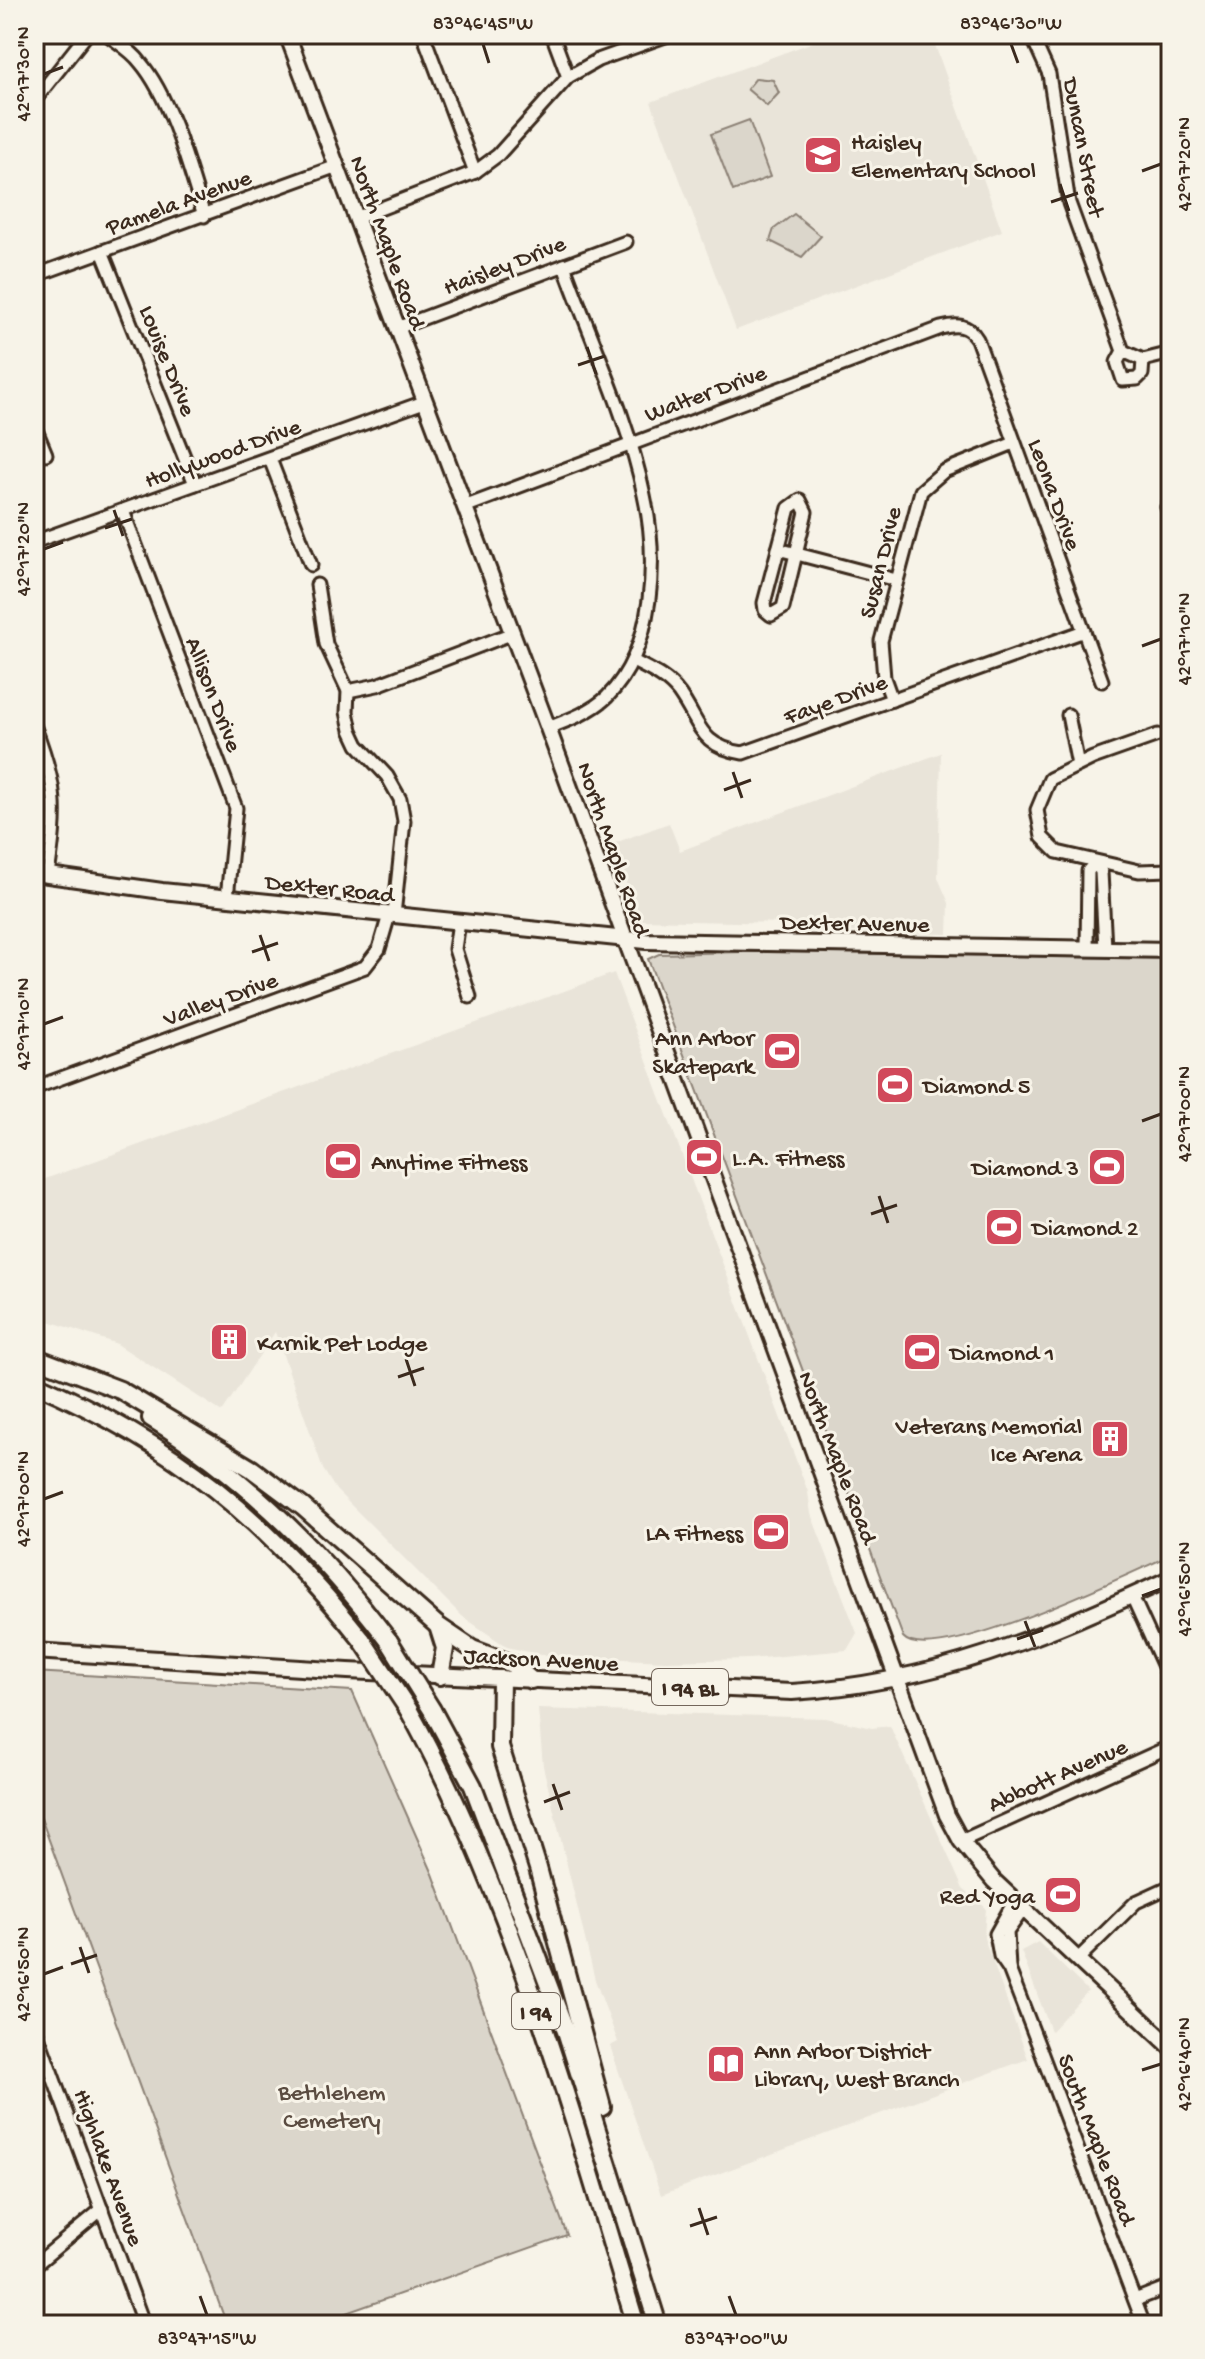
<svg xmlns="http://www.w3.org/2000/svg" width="1205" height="2359" font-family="'Gochi Hand',sans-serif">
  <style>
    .built { fill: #e9e4d9 }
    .green { fill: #dbd6cb; stroke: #8b8074; stroke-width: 2 }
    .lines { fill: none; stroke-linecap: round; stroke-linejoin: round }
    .minor-casing { stroke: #3b2a1e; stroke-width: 17 }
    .major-casing { stroke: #3b2a1e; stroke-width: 20 }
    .highway-casing { stroke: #3b2a1e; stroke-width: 22 }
    .minor { stroke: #f7f3e8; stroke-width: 11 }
    .major { stroke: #f7f3e8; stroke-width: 14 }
    .highway { stroke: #f7f3e8; stroke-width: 16 }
    .highway-bridge-casing { stroke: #3b2a1e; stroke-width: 22; stroke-linecap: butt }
    .highway-bridge { stroke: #f7f3e8; stroke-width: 16 }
    .ticks { fill: none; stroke: #3b2a1e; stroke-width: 3 }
    .labels { text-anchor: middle; stroke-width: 6; stroke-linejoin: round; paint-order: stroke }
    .shield { fill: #f7f3e8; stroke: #73665b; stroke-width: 2 }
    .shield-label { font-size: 22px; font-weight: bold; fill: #3b2a1e }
    .poi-label { font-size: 24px; fill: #3b2a1e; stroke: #f7f3e8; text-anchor: start }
    .street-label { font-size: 24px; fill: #3b2a1e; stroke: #f7f3e8 }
    .park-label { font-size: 24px; fill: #5b4c41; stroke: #f7f3e8 }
    .neatline { fill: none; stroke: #3b2a1e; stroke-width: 3 }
    .ticks-label { font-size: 20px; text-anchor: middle; fill: #3b2a1e }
  </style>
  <rect width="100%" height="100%" fill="#f7f3e8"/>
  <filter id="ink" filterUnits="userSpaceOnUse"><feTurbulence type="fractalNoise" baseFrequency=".0125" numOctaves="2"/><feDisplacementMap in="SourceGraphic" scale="16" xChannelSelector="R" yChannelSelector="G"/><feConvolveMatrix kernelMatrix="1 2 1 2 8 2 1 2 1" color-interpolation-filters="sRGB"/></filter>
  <g filter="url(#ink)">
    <g class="built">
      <polygon points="835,34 931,34 1002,231 736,330 651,102"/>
      <polygon points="941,753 938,878 949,903 948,934 848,932 836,924 639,920 612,844 669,823 680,851"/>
      <polygon points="614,973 808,1492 811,1514 857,1633 847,1650 750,1659 665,1661 541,1655 507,1647 462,1616 336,1490 323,1469 275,1332 222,1412 117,1344 34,1316 34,1183"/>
      <polygon points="538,1709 826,1718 872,1728 890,1726 963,1889 986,1908 984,1938 1028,2059 661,2195 610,2046 618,2042 595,1980 543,1766"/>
      <polygon points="1038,1942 1088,1991 1051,2031 1021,1951"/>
    </g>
    <g class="green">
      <polygon points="756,78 773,80 779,93 767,106 747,89"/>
      <polygon points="749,120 770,177 733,191 711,134"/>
      <polygon points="794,214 821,236 802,257 770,241 774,229"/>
      <path d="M820,950L1171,957V1555C1132,1572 931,1670 903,1637L648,959L659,954Z"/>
      <polygon points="34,1672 352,1691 433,1874 567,2235 312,2325 227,2325 34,1799"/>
    </g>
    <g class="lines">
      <defs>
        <g id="minor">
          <path d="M107,34C118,43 132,51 140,62C171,98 190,170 204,216"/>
          <polyline points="423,34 475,172"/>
          <polyline points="552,34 568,77"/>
          <polyline points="1031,34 1049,74 1069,203 1123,351 1143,360 1171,353"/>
          <polyline points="34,101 87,34"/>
          <polyline points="356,218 475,172 498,155 568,77 598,60 671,34"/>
          <polyline points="102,251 195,484"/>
          <polyline points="34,276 337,166"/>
          <polyline points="397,328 626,242"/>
          <polyline points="1123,351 1117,362 1123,380 1137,379 1142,374 1143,360"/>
          <polyline points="34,425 46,454"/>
          <polyline points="270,459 311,565"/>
          <polyline points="1171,499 1167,507 1171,518"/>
          <polygon points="800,500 806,512 783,608 771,615 765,610 764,603 789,508"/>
          <path d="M464,507L941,328C956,324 968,324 977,339L1102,681"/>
          <polyline points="123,511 236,808 227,898"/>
          <polyline points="34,542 424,402"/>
          <polyline points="778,549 896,580"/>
          <polyline points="317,585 326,644 348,691 347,712 351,730 358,745 387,776 400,799 404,821 394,915"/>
          <path d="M633,661C650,670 667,677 679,693C701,724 699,746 743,753L1084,631"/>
          <polyline points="348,691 377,685 513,633"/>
          <polyline points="892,700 884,678 881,641 921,491 944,471 1014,443"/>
          <polyline points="1068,715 1078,765"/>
          <path d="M34,725C58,787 58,809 48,874"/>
          <path d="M548,728C569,720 591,712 607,697C655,649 658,558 644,495C628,417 591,340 564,265"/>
          <polyline points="1158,735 1093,758 1050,779 1037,810 1042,837 1057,852 1139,871 1170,870"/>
          <polyline points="459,922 455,949 470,997"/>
          <polyline points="1087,948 1088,871 1096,862 1101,872 1105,948"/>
          <polyline points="34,1088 365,967 379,949 389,915"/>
          <polyline points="1132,1596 1171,1682"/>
          <polyline points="961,1841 1171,1746"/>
          <polyline points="1015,1900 996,1934 1000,1956 1009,1969 1038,2044 1144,2325"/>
          <polyline points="1079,1958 1136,1902 1171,1886"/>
          <polyline points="1009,1968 1007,1932 1024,1908"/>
          <polyline points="34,2025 144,2325"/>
          <polyline points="34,2266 102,2209"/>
          <polyline points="1135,2300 1171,2286"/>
        </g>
        <g id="major">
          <polyline points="287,34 548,728 947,1815 961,1841 994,1881 1171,2047"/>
          <polyline points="34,873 162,891 646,941 1171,950"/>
          <path d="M34,1651L348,1671L792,1692C934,1683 1043,1637 1171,1578"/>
        </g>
        <g id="highway">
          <polyline points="34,1357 120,1390 252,1469 303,1507 438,1626 472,1649 512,1664 531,1680"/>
          <path d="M34,1383C175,1444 267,1520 362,1640"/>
          <path d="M151,1418C246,1477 322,1552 389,1641"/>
          <polyline points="438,1626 445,1648 440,1676"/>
          <polyline points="501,1679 500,1747 538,1868 602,2107"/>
          <path d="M408,1709C512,1895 574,2121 636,2325"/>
          <polyline points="432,1710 473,1786 567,2034 658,2325"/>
        </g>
      </defs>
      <use href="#minor" class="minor-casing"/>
      <use href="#major" class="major-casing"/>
      <use href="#highway" class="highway-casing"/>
      <use href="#minor" class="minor"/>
      <use href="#major" class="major"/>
      <use href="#highway" class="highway"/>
      <defs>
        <g id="highway-bridge">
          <polyline points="362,1640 408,1709"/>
          <polyline points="389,1641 432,1710"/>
        </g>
      </defs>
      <use href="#highway-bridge" class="highway-bridge-casing"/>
      <use href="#highway-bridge" class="highway-bridge"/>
    </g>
  </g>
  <path class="ticks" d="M483,44L489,63M1011,44L1018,63M44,74L63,67M1142,171L1161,164M1060,184L1069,211M1051,202L1078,193M587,347L596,374M578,365L605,356M114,510L123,536M105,528L132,519M44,549L63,542M1142,646L1161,639M733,772L742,798M724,790L751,780M260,935L269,961M252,952L278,943M44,1024L63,1017M1142,1121L1161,1114M879,1196L888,1223M871,1214L897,1205M406,1359L415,1386M398,1377L424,1368M44,1499L63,1492M1142,1596L1161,1589M1025,1621L1035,1647M1017,1639L1043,1630M553,1784L562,1810M544,1802L570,1792M80,1947L89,1973M71,1964L97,1955M44,1974L63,1967M1142,2070L1161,2064M699,2208L708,2235M690,2226L717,2217M200,2296L207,2315M729,2296L736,2315"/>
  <defs>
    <symbol id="school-square" viewBox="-11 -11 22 22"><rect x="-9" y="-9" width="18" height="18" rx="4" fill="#d1495b" stroke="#f7f3e8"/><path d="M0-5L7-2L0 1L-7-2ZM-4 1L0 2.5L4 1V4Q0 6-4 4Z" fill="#fff"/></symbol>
    <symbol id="stadium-square" viewBox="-11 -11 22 22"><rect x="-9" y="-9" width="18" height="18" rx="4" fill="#d1495b" stroke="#f7f3e8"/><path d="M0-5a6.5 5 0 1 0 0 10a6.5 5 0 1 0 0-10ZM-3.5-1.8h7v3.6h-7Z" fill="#fff"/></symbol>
    <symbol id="building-square" viewBox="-11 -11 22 22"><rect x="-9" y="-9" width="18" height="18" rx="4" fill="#d1495b" stroke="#f7f3e8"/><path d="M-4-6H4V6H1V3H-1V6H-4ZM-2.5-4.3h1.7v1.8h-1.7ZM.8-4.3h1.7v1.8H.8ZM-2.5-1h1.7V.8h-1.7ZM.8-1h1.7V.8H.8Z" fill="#fff"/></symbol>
    <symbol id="library-square" viewBox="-11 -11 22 22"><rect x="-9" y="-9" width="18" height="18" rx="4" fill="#d1495b" stroke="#f7f3e8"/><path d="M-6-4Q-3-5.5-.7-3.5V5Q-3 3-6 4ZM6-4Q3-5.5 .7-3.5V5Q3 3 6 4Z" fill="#fff"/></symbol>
  </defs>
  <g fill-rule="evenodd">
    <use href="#school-square" x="801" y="133" width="44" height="44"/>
    <use href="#stadium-square" x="760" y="1029" width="44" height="44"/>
    <use href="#stadium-square" x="873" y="1063" width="44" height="44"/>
    <use href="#stadium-square" x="682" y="1135" width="44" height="44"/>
    <use href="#stadium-square" x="321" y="1139" width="44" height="44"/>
    <use href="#stadium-square" x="1085" y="1145" width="44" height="44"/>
    <use href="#stadium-square" x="982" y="1205" width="44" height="44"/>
    <use href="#building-square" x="207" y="1320" width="44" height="44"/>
    <use href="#stadium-square" x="900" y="1330" width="44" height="44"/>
    <use href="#building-square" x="1088" y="1417" width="44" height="44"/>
    <use href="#stadium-square" x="749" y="1510" width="44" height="44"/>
    <use href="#stadium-square" x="1041" y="1873" width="44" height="44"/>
    <use href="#library-square" x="704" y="2042" width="44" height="44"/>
  </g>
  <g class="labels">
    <g class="shield">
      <rect x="652" y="1669" width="76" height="36" rx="6"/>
      <rect x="512" y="1993" width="48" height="36" rx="6"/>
    </g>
    <g class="shield-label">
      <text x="690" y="1695">I 94 BL</text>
      <text x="536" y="2019">I 94</text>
    </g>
    <g class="poi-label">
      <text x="851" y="149">Haisley<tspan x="851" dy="28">Elementary School</tspan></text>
      <text x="754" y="1045" text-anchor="end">Ann Arbor<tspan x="754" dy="28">Skatepark</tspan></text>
      <text x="923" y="1093">Diamond 5</text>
      <text x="732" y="1165">L.A. Fitness</text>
      <text x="371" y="1169">Anytime Fitness</text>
      <text x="1079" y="1175" text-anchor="end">Diamond 3</text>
      <text x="1032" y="1235">Diamond 2</text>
      <text x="257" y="1350">Karnik Pet Lodge</text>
      <text x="950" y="1360">Diamond 1</text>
      <text x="1082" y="1433" text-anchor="end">Veterans Memorial<tspan x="1082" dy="28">Ice Arena</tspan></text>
      <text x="743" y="1540" text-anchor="end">LA Fitness</text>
      <text x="1035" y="1903" text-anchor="end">Red Yoga</text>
      <text x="754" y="2058">Ann Arbor District<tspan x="754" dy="28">Library, West Branch</tspan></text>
    </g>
    <g class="street-label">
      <text transform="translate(1085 147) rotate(79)" y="8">Duncan Street</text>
      <text transform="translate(178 201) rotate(-20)" y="8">Pamela Avenue</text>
      <text transform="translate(389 242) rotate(70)" y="8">North Maple Road</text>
      <text transform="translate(504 264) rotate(-21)" y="8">Haisley Drive</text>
      <text transform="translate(169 360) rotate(68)" y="8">Louise Drive</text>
      <text transform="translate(705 392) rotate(-20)" y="8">Walter Drive</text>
      <text transform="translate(222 452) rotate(-20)" y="8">Hollywood Drive</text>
      <text transform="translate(1056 494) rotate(70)" y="8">Leona Drive</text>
      <text transform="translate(879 562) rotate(-76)" y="8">Susan Drive</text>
      <text transform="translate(215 694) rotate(69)" y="8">Allison Drive</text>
      <text transform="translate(835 698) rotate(-20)" y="8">Faye Drive</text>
      <text transform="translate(615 849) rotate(71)" y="8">North Maple Road</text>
      <text transform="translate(330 887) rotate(6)" y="8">Dexter Road</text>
      <text transform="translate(855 922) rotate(1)" y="8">Dexter Avenue</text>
      <text transform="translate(220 998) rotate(-20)" y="8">Valley Drive</text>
      <text transform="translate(839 1457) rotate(69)" y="8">North Maple Road</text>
      <text transform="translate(541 1658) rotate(3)" y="8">Jackson Avenue</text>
      <text transform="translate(1057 1774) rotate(-24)" y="8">Abbott Avenue</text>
      <text transform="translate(1098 2139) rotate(69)" y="8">South Maple Road</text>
      <text transform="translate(110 2167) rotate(70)" y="8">Highlake Avenue</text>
    </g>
    <g class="park-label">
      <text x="332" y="2099">Bethlehem<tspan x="332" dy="28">Cemetery</tspan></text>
    </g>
  </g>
  <rect width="1205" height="2359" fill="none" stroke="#f7f3e8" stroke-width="88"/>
  <rect x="44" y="44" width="1117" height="2271" class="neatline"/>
  <g class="ticks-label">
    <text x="483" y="29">83°46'45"W</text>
    <text x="1011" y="29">83°46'30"W</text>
    <text transform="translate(22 74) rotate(-90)" y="7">42°17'30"N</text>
    <text transform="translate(1183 164) rotate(-90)" y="7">42°17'20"N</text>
    <text transform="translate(22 549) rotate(-90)" y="7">42°17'20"N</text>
    <text transform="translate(1183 639) rotate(-90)" y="7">42°17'10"N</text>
    <text transform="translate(22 1024) rotate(-90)" y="7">42°17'10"N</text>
    <text transform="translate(1183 1114) rotate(-90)" y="7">42°17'00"N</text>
    <text transform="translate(22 1499) rotate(-90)" y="7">42°17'00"N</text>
    <text transform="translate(1183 1589) rotate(-90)" y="7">42°16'50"N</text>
    <text transform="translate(22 1974) rotate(-90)" y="7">42°16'50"N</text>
    <text transform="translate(1183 2064) rotate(-90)" y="7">42°16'40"N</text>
    <text x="207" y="2344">83°47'15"W</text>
    <text x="736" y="2344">83°47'00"W</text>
  </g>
</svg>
